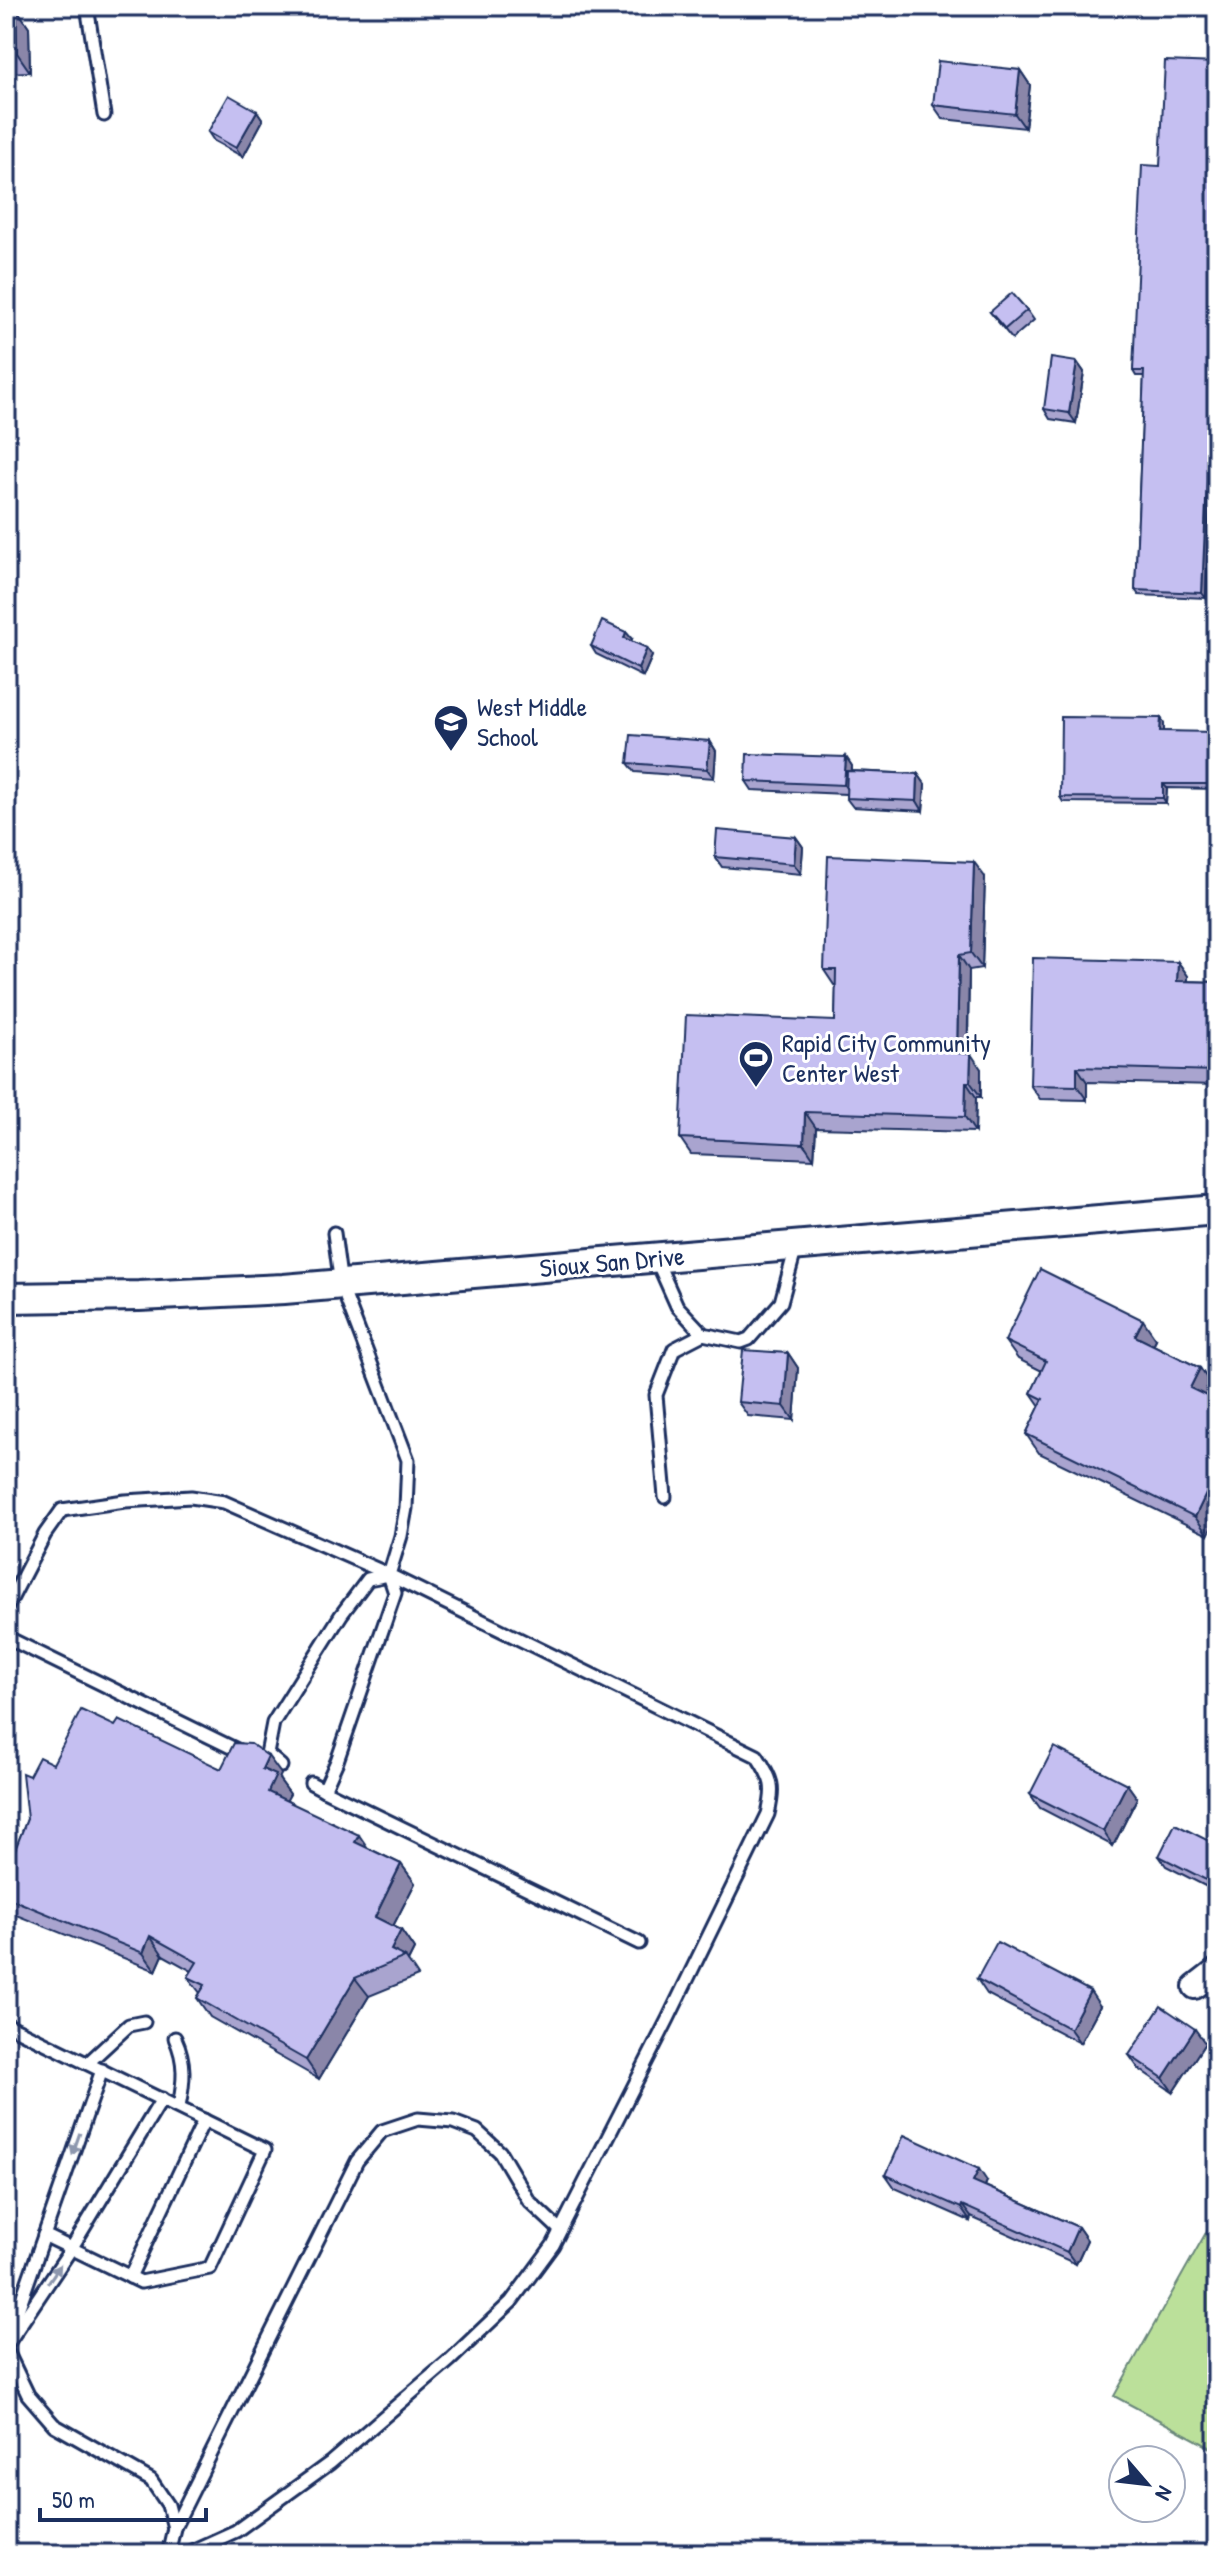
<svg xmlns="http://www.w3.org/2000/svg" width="1223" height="2560" font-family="'Patrick Hand',sans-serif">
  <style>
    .green { fill: #bbe09a; stroke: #6b887c; stroke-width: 2 }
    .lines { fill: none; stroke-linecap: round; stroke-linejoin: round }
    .service-casing { stroke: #1b2f5e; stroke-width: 17 }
    .minor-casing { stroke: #1b2f5e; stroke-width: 28 }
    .tertiary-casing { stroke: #1b2f5e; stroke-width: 34 }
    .service { stroke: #fff; stroke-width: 11 }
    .minor { stroke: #fff; stroke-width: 22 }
    .tertiary { stroke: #fff; stroke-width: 28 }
    .wall { fill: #a9a4cf; stroke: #1b2f5e; stroke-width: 2 }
    .shaded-wall { fill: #8a86a9; stroke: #1b2f5e; stroke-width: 2 }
    .building { fill: #c5bff1; stroke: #1b2f5e; stroke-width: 2 }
    .oneway { fill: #8d97ae }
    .labels { text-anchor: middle; stroke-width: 6; stroke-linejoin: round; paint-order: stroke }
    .poi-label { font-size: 26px; fill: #1b2f5e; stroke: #fff; text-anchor: start }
    .street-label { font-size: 26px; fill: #1b2f5e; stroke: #fff }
  </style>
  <rect width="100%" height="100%" fill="#fff"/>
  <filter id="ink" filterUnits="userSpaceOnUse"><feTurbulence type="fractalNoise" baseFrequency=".0125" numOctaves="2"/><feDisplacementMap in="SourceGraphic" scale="16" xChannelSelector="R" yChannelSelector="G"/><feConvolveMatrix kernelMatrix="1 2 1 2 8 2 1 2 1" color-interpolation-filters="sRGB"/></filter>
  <g filter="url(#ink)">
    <polygon class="green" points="1217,2213 1217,2451 1114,2396"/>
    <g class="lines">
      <defs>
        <g id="service">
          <polyline points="87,6 104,115"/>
          <polyline points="656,1259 677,1306 703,1334 741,1342 749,1339 781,1302 796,1247"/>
          <polyline points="665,1497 656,1395 674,1349 703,1334"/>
          <polyline points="6,1609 45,1534 62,1510 125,1501 191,1497 224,1502 388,1574"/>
          <polyline points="6,1637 243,1753"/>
          <polyline points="281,1766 267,1754 273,1723 341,1615 368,1579 389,1575 395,1593 337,1761 324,1790 311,1783"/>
          <polyline points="324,1790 639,1943"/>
          <polyline points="6,2024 265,2150 210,2268 141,2282 44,2235"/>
          <path d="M175,2038C186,2062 184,2081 179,2107"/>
          <polyline points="89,2062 129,2025 144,2022"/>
          <polyline points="130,2277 204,2120"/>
          <polyline points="11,2330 102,2070"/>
          <polyline points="6,2346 71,2249 162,2099"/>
          <polyline points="6,2349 28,2395 54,2425 151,2480 168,2505 174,2528"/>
          <polyline points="168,2554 174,2528 357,2161 382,2131 418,2119 453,2122 477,2131 500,2152 529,2201 560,2230"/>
          <path d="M185,2554L236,2531L330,2463L450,2360L511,2302L553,2245L668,2019L768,1814C775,1786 772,1779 757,1756L389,1575L401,1536L406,1508L408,1460L341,1285L334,1233"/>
        </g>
        <polyline id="minor" points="1195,1987 1217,1970"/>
        <polyline id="tertiary" points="6,1298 139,1296 284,1289 1217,1210"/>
      </defs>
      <use href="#service" class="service-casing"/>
      <use href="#minor" class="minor-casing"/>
      <use href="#tertiary" class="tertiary-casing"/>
      <use href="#service" class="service"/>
      <use href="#minor" class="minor"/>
      <use href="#tertiary" class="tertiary"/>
    </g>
    <g class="wall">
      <polygon points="6,6 18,6 18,11 29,27 30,72 6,73"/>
      <polygon points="1217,63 1217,420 1213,419 1206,598 1139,595 1135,590 1144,376 1136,376 1133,371 1160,166"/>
      <polygon points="1020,70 1030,85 1025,128 943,119 933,105"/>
      <polygon points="257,111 263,120 243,157 214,141 208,132"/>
      <polygon points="1027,310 1034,320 1012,339 990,312"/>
      <polygon points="1077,362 1084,372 1076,423 1050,419 1044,409"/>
      <polygon points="632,639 631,641 652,656 643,677 596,654 591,646"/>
      <polygon points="1161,718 1164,723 1164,731 1217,734 1217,789 1167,788 1166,803 1063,802 1060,797"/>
      <polygon points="710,741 716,751 714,778 635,772 628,763"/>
      <polygon points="846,757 852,766 852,771 918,774 925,784 923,811 853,807 846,798 846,794 752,790 746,781"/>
      <polygon points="796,837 803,847 801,874 722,867 715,857"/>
      <polygon points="985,877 982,968 969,970 968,1054 981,1069 981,1097 976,1097 975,1132 816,1128 814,1159 691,1154 680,1138 835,1021 836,985 834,985 824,970"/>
      <polygon points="1178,962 1188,976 1188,981 1217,982 1217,1085 1087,1082 1087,1100 1040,1099 1030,1085"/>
      <polygon points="1156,1339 1153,1345 1200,1368 1213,1387 1208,1397 1217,1401 1217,1516 1208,1535 1039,1453 1026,1434 1040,1406 1031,1393 1042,1371 1018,1359 1005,1341"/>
      <polygon points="788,1353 798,1368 794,1420 748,1416 738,1402"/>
      <polygon points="115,1726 221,1769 281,1774 279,1779 290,1794 286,1800 368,1848 401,1864 415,1883 393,1926 401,1930 414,1949 408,1961 418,1976 369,1996 319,2079 210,2017 197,1998 200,1993 188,1977 192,1971 163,1955 156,1971 11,1913 6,1906 6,1873 27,1819 29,1776 53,1764"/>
      <polygon points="1127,1784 1137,1798 1113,1846 1040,1808 1030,1794"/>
      <polygon points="1217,1845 1217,1886 1215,1891 1166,1866 1159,1856"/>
      <polygon points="977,1979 1100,2006 1080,2043 987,1994"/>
      <polygon points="1205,2043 1173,2092 1139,2069 1129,2055"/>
      <polygon points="886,2175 987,2181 985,2186 1078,2227 1087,2240 1076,2264 971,2217 970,2221 895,2188"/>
    </g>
    <g class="shaded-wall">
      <polygon points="6,6 18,6 18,11 29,27 30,72 17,53 6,10"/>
      <polygon points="1020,70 1030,85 1025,128 1015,114"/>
      <polygon points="257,111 263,120 243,157 236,148"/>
      <polygon points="1077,362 1084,372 1076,423 1069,413"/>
      <polygon points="1210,414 1213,419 1206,598 1202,593"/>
      <polygon points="626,632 632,639 629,646 624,638"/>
      <polygon points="647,648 652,656 643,677 638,669"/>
      <polygon points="1161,718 1164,723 1164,736 1160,731"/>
      <polygon points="1215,732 1217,734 1217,788 1214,784"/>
      <polygon points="710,741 716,751 714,778 707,769"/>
      <polygon points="846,757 852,766 850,794 844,785"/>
      <polygon points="918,774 925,784 923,811 917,801"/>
      <polygon points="1163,784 1167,788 1166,803 1163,798"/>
      <polygon points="796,837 803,847 801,874 794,864"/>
      <polygon points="974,862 985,877 982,968 971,953"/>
      <polygon points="959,955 969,970 967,1069 957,1053"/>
      <polygon points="1178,962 1188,976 1187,995 1177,981"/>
      <polygon points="971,1054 981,1069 981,1097 970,1082"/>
      <polygon points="1077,1067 1087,1082 1087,1100 1077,1086"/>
      <polygon points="966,1082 976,1097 975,1132 965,1117"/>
      <polygon points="805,1112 816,1128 814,1159 804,1144"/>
      <polygon points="1143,1320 1156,1339 1148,1355 1135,1336"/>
      <polygon points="788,1353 798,1368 794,1420 784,1406"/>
      <polygon points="1200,1368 1213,1387 1204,1407 1190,1388"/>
      <polygon points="1217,1471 1217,1516 1208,1535 1195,1517"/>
      <polygon points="268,1756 281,1774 279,1779 290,1794 281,1811 268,1792 262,1769"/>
      <polygon points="1127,1784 1137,1798 1113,1846 1103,1831"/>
      <polygon points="359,1835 372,1854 355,1842"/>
      <polygon points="1217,1863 1217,1886 1215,1891 1208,1881"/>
      <polygon points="401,1864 415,1883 388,1936 375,1917"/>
      <polygon points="401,1930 414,1949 408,1961 405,1957 391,1950"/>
      <polygon points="150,1936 163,1955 156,1971 143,1953"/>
      <polygon points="355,1978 369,1996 319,2079 306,2060"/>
      <polygon points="1090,1991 1100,2006 1080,2043 1070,2029"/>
      <polygon points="1195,2029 1205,2043 1173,2092 1163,2078"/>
      <polygon points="979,2169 987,2181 982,2193 973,2181"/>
      <polygon points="962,2205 971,2217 970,2221 961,2208"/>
      <polygon points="1078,2227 1087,2240 1076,2264 1067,2252"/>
    </g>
    <g class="building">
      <polygon points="6,9 16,9 17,53 6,53"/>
      <polygon points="938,61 1020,70 1015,114 933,105"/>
      <polygon points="1165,61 1217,63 1217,416 1210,414 1202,593 1135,590 1144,371 1133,371 1142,165 1160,166"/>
      <polygon points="229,95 257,111 236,148 208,132"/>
      <polygon points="1012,293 1027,310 1005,329 990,312"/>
      <polygon points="1051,358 1077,362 1069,413 1044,409"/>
      <polygon points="602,621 626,632 624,638 647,648 638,669 591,646"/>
      <polygon points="1061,717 1161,718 1160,731 1215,732 1214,784 1163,784 1163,798 1060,797"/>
      <polygon points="631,735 710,741 707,769 628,763"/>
      <polygon points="747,754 846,757 844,785 746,781"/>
      <polygon points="847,771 918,774 917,801 846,798"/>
      <polygon points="717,830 796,837 794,864 715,857"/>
      <polygon points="828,856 974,862 971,953 959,955 957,1053 971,1054 970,1082 966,1082 965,1117 805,1112 804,1144 680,1138 686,1015 835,1021 836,970 824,970"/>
      <polygon points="1033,958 1178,962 1177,981 1217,982 1217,1071 1077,1067 1077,1086 1030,1085"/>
      <polygon points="1040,1269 1143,1320 1135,1336 1200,1368 1190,1388 1217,1401 1217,1471 1195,1517 1026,1434 1043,1399 1031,1393 1046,1361 1005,1341"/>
      <polygon points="743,1350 788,1353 784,1406 738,1402"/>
      <polygon points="81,1710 115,1726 119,1720 221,1769 234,1743 251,1744 268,1756 262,1769 276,1775 268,1792 359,1835 355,1842 401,1864 375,1917 401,1930 391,1950 405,1957 355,1978 306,2060 197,1998 205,1985 188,1977 197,1962 150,1936 143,1953 6,1897 6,1873 27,1819 22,1773 29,1776 39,1757 53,1764"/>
      <polygon points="1054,1747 1127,1784 1103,1831 1030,1794"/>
      <polygon points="1175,1824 1217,1845 1217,1863 1208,1881 1159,1856"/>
      <polygon points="997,1942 1090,1991 1070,2029 977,1979"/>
      <polygon points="1161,2006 1195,2029 1163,2078 1129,2055"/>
      <polygon points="904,2135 979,2169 973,2181 1078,2227 1067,2252 962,2205 961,2208 886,2175"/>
    </g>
    <defs><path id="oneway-solid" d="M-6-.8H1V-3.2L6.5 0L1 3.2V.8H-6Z" transform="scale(2)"/></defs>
    <g class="oneway">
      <use href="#oneway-solid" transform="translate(76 2144) rotate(109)"/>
      <use href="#oneway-solid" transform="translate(54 2274) rotate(-56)"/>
    </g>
  </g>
  <defs>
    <symbol id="school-pin" viewBox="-11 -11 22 30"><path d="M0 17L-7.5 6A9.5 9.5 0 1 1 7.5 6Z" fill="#1b2f5e" stroke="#fff"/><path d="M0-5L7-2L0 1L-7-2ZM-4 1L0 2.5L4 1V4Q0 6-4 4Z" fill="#fff"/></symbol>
    <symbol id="stadium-pin" viewBox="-11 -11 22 30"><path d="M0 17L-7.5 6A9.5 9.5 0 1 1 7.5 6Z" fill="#1b2f5e" stroke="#fff"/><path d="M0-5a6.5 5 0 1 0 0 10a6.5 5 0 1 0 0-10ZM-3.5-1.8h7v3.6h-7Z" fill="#fff"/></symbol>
  </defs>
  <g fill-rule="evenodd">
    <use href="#school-pin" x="431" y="702" width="40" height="54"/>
    <use href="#stadium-pin" x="736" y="1038" width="40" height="54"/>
  </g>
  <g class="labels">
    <g class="poi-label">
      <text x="477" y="716">West Middle<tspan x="477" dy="30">School</tspan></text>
      <text x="782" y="1052">Rapid City Community<tspan x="782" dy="30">Center West</tspan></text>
    </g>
    <g class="street-label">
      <text transform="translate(612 1262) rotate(-5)" y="9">Sioux San Drive</text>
    </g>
  </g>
  <rect width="1223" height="2560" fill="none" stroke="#fff" stroke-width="32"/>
  <rect x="16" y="16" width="1191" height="2528" fill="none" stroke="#1b2f5e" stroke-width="3" filter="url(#ink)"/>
  <g transform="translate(1147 2484) rotate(118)"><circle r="38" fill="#ffffff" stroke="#a4acbf" stroke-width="2"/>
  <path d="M0-6L14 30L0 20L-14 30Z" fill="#1b2f5e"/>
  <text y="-12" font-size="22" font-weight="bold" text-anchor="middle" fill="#1b2f5e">N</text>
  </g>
  <path d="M40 2508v12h166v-12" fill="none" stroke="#1b2f5e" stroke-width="4"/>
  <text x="52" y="2508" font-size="24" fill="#1b2f5e" stroke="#ffffff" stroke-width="6" paint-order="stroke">50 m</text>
</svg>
